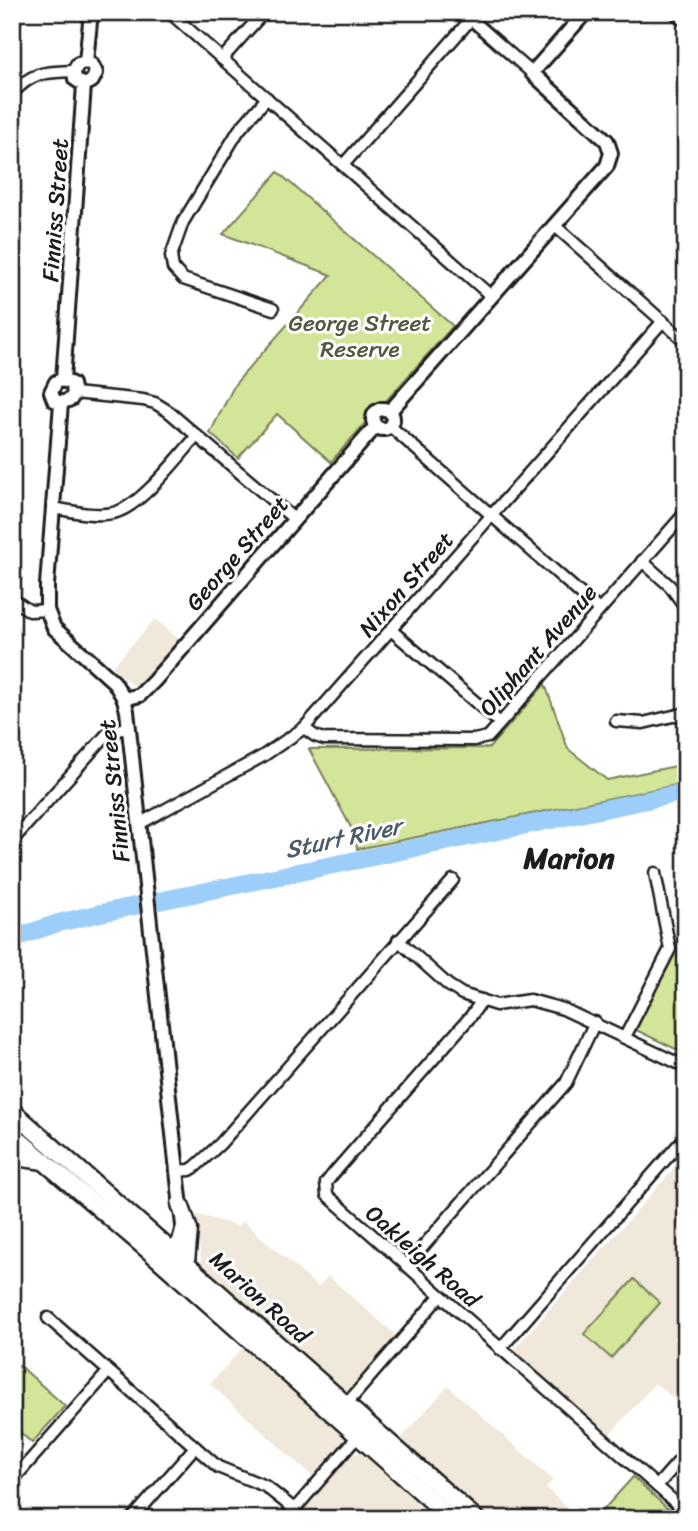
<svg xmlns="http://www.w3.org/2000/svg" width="698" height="1531" font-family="Sriracha,sans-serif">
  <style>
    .built { fill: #f0e8da }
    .green { fill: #d3e599; stroke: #78805a; stroke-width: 2 }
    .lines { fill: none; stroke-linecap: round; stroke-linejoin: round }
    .river { stroke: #9dcef9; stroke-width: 18 }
    .minor-casing { stroke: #1c1c1c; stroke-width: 15 }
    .tertiary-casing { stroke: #1c1c1c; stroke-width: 18 }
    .primary-casing { stroke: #1c1c1c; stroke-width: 21 }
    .minor { stroke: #fff; stroke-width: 10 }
    .tertiary { stroke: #fff; stroke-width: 12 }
    .primary { stroke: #fff; stroke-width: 16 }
    .labels { text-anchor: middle; stroke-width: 6; stroke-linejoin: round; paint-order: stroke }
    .street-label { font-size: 23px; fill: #1c1c1c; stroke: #fff }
    .park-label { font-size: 23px; fill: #535842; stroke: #fff }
    .water-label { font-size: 24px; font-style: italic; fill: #495a69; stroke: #fff }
    .district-label { font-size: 30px; font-weight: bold; fill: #1c1c1c; stroke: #fff }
  </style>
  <rect width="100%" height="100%" fill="#fff"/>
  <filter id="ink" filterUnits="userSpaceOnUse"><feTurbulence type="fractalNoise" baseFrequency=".0143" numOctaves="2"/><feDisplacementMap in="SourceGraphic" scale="14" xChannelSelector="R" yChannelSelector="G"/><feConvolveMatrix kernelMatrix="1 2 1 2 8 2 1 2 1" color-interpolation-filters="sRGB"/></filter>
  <g filter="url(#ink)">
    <g class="built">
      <polygon points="155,619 180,640 137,689 112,667"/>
      <polygon points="12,866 22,905 12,910"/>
      <polygon points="686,1155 686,1408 655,1383 605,1440 510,1354"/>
      <polygon points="195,1214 238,1226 243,1221 318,1287 328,1276 397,1336 349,1390 339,1392 202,1268"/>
      <polygon points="246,1344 345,1433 344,1445 314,1478 210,1384"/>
      <polygon points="448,1386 553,1480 546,1488 579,1519 484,1519 398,1442"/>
      <polygon points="352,1453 362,1453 436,1519 293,1519"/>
    </g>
    <g class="green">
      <path d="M278,172L453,326L385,402C376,404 369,412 367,421L331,462L277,414L238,458L210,433L235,384L331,275L223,234Z"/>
      <polygon points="545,684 568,749 607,780 686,764 686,783 357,849 355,835 309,749 489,748"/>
      <polygon points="676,948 686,953 686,1054 636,1030"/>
      <polygon points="634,1279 660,1303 611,1358 584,1334"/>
      <polygon points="19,1365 65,1406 32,1443 12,1425 12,1372"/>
      <polygon points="633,1477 679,1519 595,1519"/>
    </g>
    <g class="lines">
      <polyline class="river" points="12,939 58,923 101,913 686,792"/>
      <defs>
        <g id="minor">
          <polyline points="169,12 491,296"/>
          <polyline points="463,12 532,73"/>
          <polyline points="674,12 686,22"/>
          <polyline points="222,59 264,12"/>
          <path d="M12,94C32,71 46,72 74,71"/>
          <polyline points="267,98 239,130 183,222 171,256 173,268 183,279 273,309"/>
          <polyline points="344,164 471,19"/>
          <polyline points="554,225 686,342"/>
          <polyline points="74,393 143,400 155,403 168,411 294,519"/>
          <polyline points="390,426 599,610"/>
          <path d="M53,508C72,511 94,517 113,513C140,508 178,457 197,436"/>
          <polyline points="642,561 670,586 686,608"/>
          <polyline points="12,599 30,611 47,610"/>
          <polyline points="391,630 500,723"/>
          <polyline points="616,721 643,723 686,713"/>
          <polyline points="304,728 315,736 324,739 474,740 488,737 686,512"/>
          <polyline points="139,824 263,756 304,728 663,321"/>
          <polyline points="12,841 108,733 129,727"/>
          <polyline points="398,940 448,985 462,994 496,1005 530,1000 563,1009 686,1067"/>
          <polyline points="482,1000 471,1016 333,1174 326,1183 327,1195 686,1512"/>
          <polyline points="625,1037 670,949 655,873"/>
          <polyline points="176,1171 190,1170 195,1167 220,1144 453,880"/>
          <polyline points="406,1266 566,1083 595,1022"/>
          <polyline points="48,1318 218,1467 265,1486 294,1509"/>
          <polyline points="500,1349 686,1136"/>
          <polyline points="344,1407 440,1296"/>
          <polyline points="12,1481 108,1372"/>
          <polyline points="657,1486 686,1453"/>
          <polyline points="132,1519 195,1447"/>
          <polyline points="286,1519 358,1436"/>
        </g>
        <g id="tertiary">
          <polyline points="86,62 91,12"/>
          <polyline points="84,85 75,79 74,71 78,64 86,62"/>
          <polyline points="84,85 92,81 96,73 92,65 86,62"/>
          <polyline points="63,380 84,85"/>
          <polyline points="61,403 47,585 47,610 54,628 114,682 124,699 127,711 183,1226 179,1241 168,1256"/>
          <polyline points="61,403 71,399 74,393 72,384 63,380"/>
          <polyline points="61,403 54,400 51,392 56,382 63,380"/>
          <circle cx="383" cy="419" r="10"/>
          <polyline points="390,411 607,166 611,153 607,141 532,73 586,12"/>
          <polyline points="124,699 140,695 154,681 376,426"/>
        </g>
        <g id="primary">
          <polyline points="12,1111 476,1519"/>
          <polyline points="12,1134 155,1256 452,1519"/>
          <polyline points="12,1159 23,1158 44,1161"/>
          <polyline points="180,1204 189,1230 186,1262"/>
        </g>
      </defs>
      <use href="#minor" class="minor-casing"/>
      <use href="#tertiary" class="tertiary-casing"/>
      <use href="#primary" class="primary-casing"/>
      <use href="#minor" class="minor"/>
      <use href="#tertiary" class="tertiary"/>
      <use href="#primary" class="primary"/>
    </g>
  </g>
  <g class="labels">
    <g class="street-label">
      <text transform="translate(55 210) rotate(-86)" y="8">Finniss Street</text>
      <text transform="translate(237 553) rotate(-49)" y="8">George Street</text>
      <text transform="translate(406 584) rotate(-49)" y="8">Nixon Street</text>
      <text transform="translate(538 650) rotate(-49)" y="8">Oliphant Avenue</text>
      <text transform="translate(114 791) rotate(-96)" y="8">Finniss Street</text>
      <text transform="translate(423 1256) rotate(41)" y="8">Oakleigh Road</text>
      <text transform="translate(260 1297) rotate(42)" y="8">Marion Road</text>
    </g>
    <g class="park-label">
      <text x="360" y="331">George Street<tspan x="360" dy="26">Reserve</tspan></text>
    </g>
    <g class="water-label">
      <text transform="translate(343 838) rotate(-12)" y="8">Sturt River</text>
    </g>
    <g class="district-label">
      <text x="569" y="868">Marion</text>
    </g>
  </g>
  <rect width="698" height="1531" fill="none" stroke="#fff" stroke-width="42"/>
  <rect x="21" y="21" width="656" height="1489" fill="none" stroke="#1c1c1c" stroke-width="2.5" filter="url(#ink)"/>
</svg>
